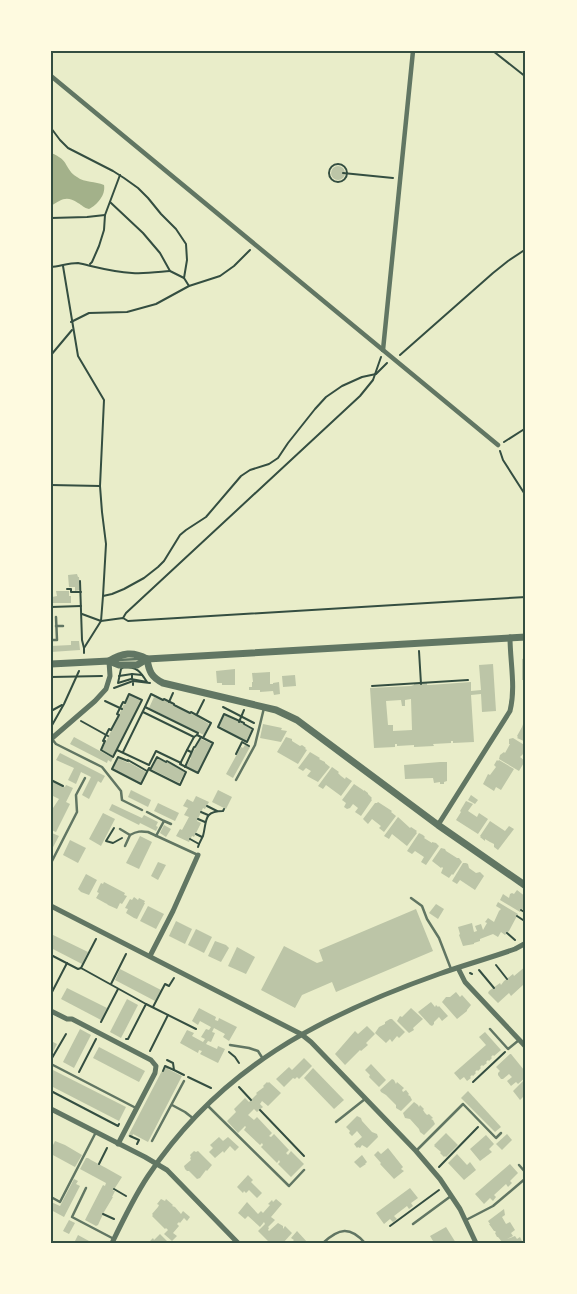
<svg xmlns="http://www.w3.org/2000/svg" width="577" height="1294" font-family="'PT Sans Narrow',sans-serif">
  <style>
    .water { fill: #a3b18a }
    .building { fill: #bcc5a7; fill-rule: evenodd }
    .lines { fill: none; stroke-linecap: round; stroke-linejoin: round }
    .path { stroke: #344e41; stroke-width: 2 }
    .service { stroke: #617663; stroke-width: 2.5 }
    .pedestrian { stroke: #617663; stroke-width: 4.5 }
    .minor { stroke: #617663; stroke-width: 5 }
    .tertiary { stroke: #617663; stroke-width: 7 }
    .neatline { fill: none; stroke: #344e41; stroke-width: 2 }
  </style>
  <rect width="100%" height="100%" fill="#e9edc9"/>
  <path class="water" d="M51,153C70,160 64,169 77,177C85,183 95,181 104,185C106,195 97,205 89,209C84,208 82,205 78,203C66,195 61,200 51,206Z"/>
  <g class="building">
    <circle cx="338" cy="173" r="7"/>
    <polygon points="77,574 78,577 79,577 80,590 75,591 75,587 69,587 68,575"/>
    <polygon points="56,591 69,591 69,596 71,596 71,603 52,603 52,597 57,596"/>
    <polygon points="71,641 79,641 80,650 51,652 51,646 71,645"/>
    <polygon points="526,658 526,682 523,682 523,680 522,680 522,659"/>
    <path d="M493,664L496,711L482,712L481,694L471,695L474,742L453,743V741H451V743L433,744L434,746L414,747V745L397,746V744H395V747L374,748L370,688L411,686L414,685V684L427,683V685H430L471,682V691L481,690L479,665ZM411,699L412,730L393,731V725H388L386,701L401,700L402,706H405V700Z"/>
    <polygon points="235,669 235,685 222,685 222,683 217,683 216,671"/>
    <polygon points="270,672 270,684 273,684 273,683 279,682 280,694 274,695 273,691 260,692 260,690 249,690 249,687 252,687 252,682 253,682 252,673"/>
    <polygon points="295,675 296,686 283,687 282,676"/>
    <polygon points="129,695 141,701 113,756 102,750 124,704 125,705"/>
    <polygon points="154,697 169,702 173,705 173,706 196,716 209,724 204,735 149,708"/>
    <polygon points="224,715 239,722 252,729 246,741 219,726"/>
    <polygon points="526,716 526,742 517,738 518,737 517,736 522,727"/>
    <polygon points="263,724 282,728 281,730 287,731 281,742 260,738"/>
    <polygon points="74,737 113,758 111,762 108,760 107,763 70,744"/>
    <polygon points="286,737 292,739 292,741 300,746 302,745 306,748 305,749 307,750 298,764 277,752"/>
    <polygon points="513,738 526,746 526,751 520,757 525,761 519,771 499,759 500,755 504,752 505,753 510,744 509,744 509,739"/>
    <polygon points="201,739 212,744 198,772 186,767 191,758 190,757"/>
    <polygon points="245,745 250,747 233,778 226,774 241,747 243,748"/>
    <polygon points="310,752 320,758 319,759 325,762 325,763 330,767 318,782 307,776 311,771 306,768 303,771 298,768"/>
    <polygon points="60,753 105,776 101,783 98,781 89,799 82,795 91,777 81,772 76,784 68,780 74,768 56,760"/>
    <polygon points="118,758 128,763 128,762 146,772 141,783 113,769"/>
    <polygon points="157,758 171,764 185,772 179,783 151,769"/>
    <polygon points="497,760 498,761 499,760 514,769 501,790 496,787 494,791 483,784 488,774 490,775 496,767 494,765"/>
    <polygon points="440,762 447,762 447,781 444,782 444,784 440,784 440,782 434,783 433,778 405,779 404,765"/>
    <polygon points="332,767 339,772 338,773 341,776 345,779 346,777 352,781 341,796 326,785 323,789 318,786"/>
    <polygon points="51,780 65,787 66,785 73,788 66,802 70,804 56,832 51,830 51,811 59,799 51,795"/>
    <polygon points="354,784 363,790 364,791 364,790 368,793 368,794 372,798 371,799 372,800 361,816 355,812 358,808 353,804 350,808 347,809 344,807 346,803 342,800"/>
    <polygon points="131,790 151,800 148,807 128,797"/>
    <polygon points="218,790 232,797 226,809 212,802"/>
    <polygon points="471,795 478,800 475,804 468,800"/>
    <polygon points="196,796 209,802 205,809 203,808 197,821 201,823 194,837 192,836 189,842 176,836 180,829 182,830 189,817 184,815 188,808 183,806 187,799 193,802"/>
    <polygon points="466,801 473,804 468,811 477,817 479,813 488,819 478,834 456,820 461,812 460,811"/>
    <polygon points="378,802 392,811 391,812 396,816 384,832 379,828 381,826 372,819 368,824 363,819 375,803 377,803"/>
    <polygon points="158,803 179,813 175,821 154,811"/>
    <polygon points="112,804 142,818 144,815 158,822 156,826 158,827 156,831 140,823 139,825 109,810"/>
    <polygon points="103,813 115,819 101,846 89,839"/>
    <polygon points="398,817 410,828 411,827 417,831 416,832 417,833 407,846 392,834 389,839 384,836"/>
    <polygon points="490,821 505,831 509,826 514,829 498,850 494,847 494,844 490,842 485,839 485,841 480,837 481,836 480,836"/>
    <polygon points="164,825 171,829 166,837 160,833"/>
    <polygon points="52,833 59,836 51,851 51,835"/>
    <polygon points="419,833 423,835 425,837 424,838 432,843 432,842 436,843 439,846 426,865 421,862 424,857 415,851 412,854 407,851"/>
    <polygon points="140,836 152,842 139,869 126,863"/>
    <polygon points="70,840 86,848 78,863 63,855"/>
    <polygon points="441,848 445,849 446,851 457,858 459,858 462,862 453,875 452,874 449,878 441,873 443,868 442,867 441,868 432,861"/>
    <polygon points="158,862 166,865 158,880 151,876"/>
    <polygon points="463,863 466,863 468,864 469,868 476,873 480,872 484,876 475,890 460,880 457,884 452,881"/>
    <polygon points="86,874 97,880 89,895 81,892 78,889"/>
    <polygon points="104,882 125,893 124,895 127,896 122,904 120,903 117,909 108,905 107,904 105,903 96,898 99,893 97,892 99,887 101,883 103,884"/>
    <polygon points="517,890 526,897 525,900 526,905 520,912 500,900 503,894 509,898 510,894 512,893 514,894"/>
    <polygon points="134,897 138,900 139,898 145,901 144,903 145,903 137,919 134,918 126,913 128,909 125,908 130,899 132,900"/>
    <polygon points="498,902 518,914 509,931 505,935 501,932 498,937 493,934 480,939 480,941 474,943 474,944 463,946 459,935 460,934 458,927 472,923 474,932 477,931 475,926 481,924 483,930 487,923 485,922 488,918 494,922 499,911 501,909 496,906"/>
    <polygon points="436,904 444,909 438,919 429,913"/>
    <polygon points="148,906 164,914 156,929 140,921"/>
    <polygon points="416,909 433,951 336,992 332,982 302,995 295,1008 261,990 284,946 317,963 323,961 319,950"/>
    <polygon points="176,921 192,929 185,944 169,936"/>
    <polygon points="196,929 212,937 204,953 188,945"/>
    <polygon points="51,934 88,952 82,964 51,948"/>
    <polygon points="215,941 226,945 229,948 221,962 208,956"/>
    <polygon points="237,947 255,957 246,974 228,966"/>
    <polygon points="526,966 526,985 524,987 523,985 511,996 509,993 498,1003 488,993 489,991 500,983 501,985 504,981 513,974 514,976"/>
    <polygon points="120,969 161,990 155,1001 115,980"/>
    <polygon points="67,988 107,1008 101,1020 61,999"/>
    <polygon points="456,992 460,997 462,995 471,1005 467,1010 467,1011 457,1019 442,1002 446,997 450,997"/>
    <polygon points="127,999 138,1005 121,1038 110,1032"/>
    <polygon points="431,1002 435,1007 436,1005 438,1007 439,1006 448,1016 442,1021 439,1017 434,1022 434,1024 432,1026 430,1025 418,1012"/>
    <polygon points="199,1008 216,1017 215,1020 218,1021 219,1018 237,1027 229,1041 223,1037 225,1034 214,1028 212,1032 215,1033 211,1042 208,1041 206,1044 217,1049 218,1046 225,1049 218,1063 200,1054 202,1051 199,1050 198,1053 180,1043 187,1030 194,1033 192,1036 203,1042 205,1039 201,1037 206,1029 209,1030 211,1027 200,1021 198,1025 192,1021"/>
    <polygon points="411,1008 423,1019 413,1028 414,1030 409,1033 397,1021 400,1016 402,1017"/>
    <polygon points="390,1019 392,1019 405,1032 399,1038 397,1036 392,1042 390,1039 386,1043 375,1033 379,1027 385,1024 385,1022"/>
    <polygon points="367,1026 375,1034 366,1043 368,1045 361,1051 360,1050 345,1065 335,1054 355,1031 358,1034"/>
    <polygon points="80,1029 91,1035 74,1068 63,1062"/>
    <polygon points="485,1032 501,1050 494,1056 493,1055 491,1057 492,1058 489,1061 488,1060 486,1062 487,1063 483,1066 482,1065 480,1067 481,1068 478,1071 477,1070 475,1072 476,1073 473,1076 472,1075 470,1077 471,1078 467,1081 464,1077 460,1080 454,1073 486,1045 479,1037"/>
    <polygon points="51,1041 57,1044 51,1056"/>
    <polygon points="99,1047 145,1071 139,1082 93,1058"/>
    <polygon points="510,1054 511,1054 524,1070 526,1069 526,1077 518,1084 516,1082 511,1086 507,1081 512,1077 509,1074 503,1079 501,1079 498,1075 498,1073 500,1071 496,1067"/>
    <polygon points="304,1058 312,1066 299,1079 297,1077 295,1079 293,1078 284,1087 276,1079 289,1067 292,1070"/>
    <polygon points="371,1064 386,1080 379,1087 369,1077 370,1075 365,1070"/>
    <polygon points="165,1065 169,1067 168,1069 182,1076 148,1142 133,1134 132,1138 128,1136"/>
    <polygon points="313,1068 344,1100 334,1109 304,1078"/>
    <polygon points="51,1069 126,1107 119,1121 51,1086"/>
    <polygon points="526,1078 526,1100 523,1097 520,1100 513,1091"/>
    <polygon points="392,1079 394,1080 396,1084 397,1082 404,1088 402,1090 403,1092 406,1090 409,1094 408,1095 410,1096 412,1100 401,1111 396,1108 396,1105 386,1095 381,1092 380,1090"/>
    <polygon points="267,1082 268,1083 269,1082 281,1093 268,1106 262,1101 260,1104 263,1107 257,1112 254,1109 248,1115 254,1120 257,1117 272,1133 269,1136 271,1137 274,1134 289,1150 286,1153 288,1155 291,1151 304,1164 291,1177 278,1164 280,1162 279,1160 277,1163 261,1147 263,1145 262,1143 260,1145 244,1130 246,1127 245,1126 238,1133 227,1121 236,1112 234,1109 245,1098 249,1102 257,1094 256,1093 264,1087 263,1086"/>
    <polygon points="468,1091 501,1127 495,1132 461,1098"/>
    <polygon points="414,1102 418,1105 419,1107 420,1105 424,1109 423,1110 425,1113 427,1115 429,1114 433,1118 431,1119 433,1120 435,1124 424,1135 420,1132 419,1129 410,1119 405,1118 403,1113"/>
    <polygon points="357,1116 361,1118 362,1121 372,1132 377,1134 378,1137 367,1148 362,1145 360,1148 358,1147 357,1148 354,1144 362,1137 357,1131 352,1136 349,1133 350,1131 346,1127"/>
    <polygon points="446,1133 458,1145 446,1157 445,1156 444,1157 440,1153 441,1152 434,1146 435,1146 434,1145"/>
    <polygon points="507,1134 512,1140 502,1150 496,1144"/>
    <polygon points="486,1135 494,1144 489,1149 492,1152 480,1161 470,1149"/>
    <polygon points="219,1137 223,1141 228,1137 239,1147 235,1151 230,1146 224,1153 223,1151 215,1158 209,1152 213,1148 210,1145"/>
    <polygon points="55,1141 65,1145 82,1155 75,1167 51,1154 51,1149"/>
    <polygon points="388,1148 403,1167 401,1169 404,1171 394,1179 380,1164 381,1163 374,1155 378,1151 381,1154"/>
    <polygon points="194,1151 196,1152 198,1151 212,1165 207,1171 206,1170 200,1178 197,1179 189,1171 187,1171 185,1169 184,1166 191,1160 190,1158 191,1157 190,1155"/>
    <polygon points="457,1154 467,1165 470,1162 476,1170 464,1180 448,1163"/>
    <polygon points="362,1155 367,1162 365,1164 366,1164 360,1168 354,1162"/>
    <polygon points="86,1158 88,1158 91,1160 106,1168 122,1177 113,1191 115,1191 112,1197 113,1197 104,1212 98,1225 96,1226 85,1220 103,1185 105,1186 106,1183 80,1169"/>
    <polygon points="510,1164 518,1173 510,1181 512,1183 508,1187 506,1184 494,1195 496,1197 493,1201 490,1198 484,1204 475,1194"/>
    <polygon points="248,1175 253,1180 251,1182 262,1193 257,1198 249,1190 246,1193 244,1191 243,1193 237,1187"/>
    <polygon points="74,1179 78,1181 76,1184 80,1186 64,1217 51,1210 51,1202 60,1206"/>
    <polygon points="410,1188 418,1198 411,1203 413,1206 409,1209 407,1206 394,1216 397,1219 393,1222 390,1219 384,1224 376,1213"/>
    <polygon points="161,1199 165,1201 166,1199 173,1205 172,1206 175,1207 181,1214 183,1211 190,1217 187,1221 184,1218 180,1223 179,1222 177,1224 179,1226 173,1233 177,1236 172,1241 164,1234 168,1230 166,1228 165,1229 152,1216 153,1215 152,1214 158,1207 159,1205 157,1204"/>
    <polygon points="276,1199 282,1204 271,1217 275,1220 268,1227 269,1228 268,1230 269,1231 278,1223 283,1226 283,1229 285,1226 292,1233 283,1243 280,1242 278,1243 270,1243 258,1231 265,1224 264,1222 260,1227 248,1216 245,1219 238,1213 247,1202 258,1214 261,1211 263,1213 270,1205 268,1204 272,1200 273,1202"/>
    <polygon points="504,1209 505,1215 502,1217 506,1224 510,1222 515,1230 511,1233 513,1236 507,1239 515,1236 517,1239 520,1237 523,1243 503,1243 498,1237 497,1237 495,1233 496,1232 495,1231 494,1231 489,1224 490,1224 488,1221"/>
    <polygon points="69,1220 75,1223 69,1234 63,1231"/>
    <polygon points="446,1227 456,1243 431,1243 433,1241 430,1236"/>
    <polygon points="297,1231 308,1243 291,1243 294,1240 291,1238"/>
    <polygon points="160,1234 169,1243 148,1243 153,1238 154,1240"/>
    <polygon points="78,1235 89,1241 88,1243 74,1243"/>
  </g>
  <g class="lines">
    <g class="path">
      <polyline points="493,51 526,77"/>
      <polyline points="51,128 60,140 68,148 113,171 124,178 138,188 148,198 161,214 176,229 186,244 187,260 184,278 189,286 220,276 234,266 250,250"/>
      <circle cx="338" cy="173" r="9"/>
      <polyline points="343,173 393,178"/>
      <polyline points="110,202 143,233 160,253 170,271 184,278"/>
      <polyline points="51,218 87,217 105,215"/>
      <polyline points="90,264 92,262 99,246 104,230 105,215 120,175"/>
      <polyline points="63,266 78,356 104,400 100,486 102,512 106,544 103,596"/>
      <path d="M51,267C60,266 69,263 78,263C96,267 113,272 132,273C145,274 158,272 170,271"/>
      <polyline points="71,322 89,313 127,312 156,304 189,286"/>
      <polyline points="51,355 72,330"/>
      <polyline points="400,355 493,273 508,261 526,249"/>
      <polyline points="504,442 526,428"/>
      <polyline points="500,451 503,460 526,496"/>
      <polyline points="51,485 100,486"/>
      <polyline points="80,581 82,640 84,648"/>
      <polyline points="67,589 71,589 71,592 81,592"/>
      <polyline points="51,607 81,606"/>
      <polyline points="82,614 101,621 103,596 112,594 124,589 144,578 158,567 164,561 180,535 186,530 206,517 241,476 250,470 269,464 278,458 288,443 315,409 326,397 342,386 362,377 376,374 387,363"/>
      <polyline points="123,618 126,613 360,396 373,380 381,357"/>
      <polyline points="419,651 421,684"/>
      <polyline points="84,653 84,648 101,621 123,618 128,621 526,597"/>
      <path d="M124,667C137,667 140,671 147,682L131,679L118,683L121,669Z"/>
      <polyline points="132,674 142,675"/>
      <polyline points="119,676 132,674 132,679"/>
      <polyline points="51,677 102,676"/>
      <polyline points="133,683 133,685"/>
      <polyline points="372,686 468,680"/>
      <polyline points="114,688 133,681 150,683"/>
      <polygon points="129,694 142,700 113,757 101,750 105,741 103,741 109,729 111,730 119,715 117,714 123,702 125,703"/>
      <polygon points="151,694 163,700 164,699 174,704 174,705 190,713 191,712 211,723 203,738 197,735 198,733 145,707"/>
      <polyline points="105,701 122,709"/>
      <polyline points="169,702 173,693"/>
      <polyline points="223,707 254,723"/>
      <polyline points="51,711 62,705"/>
      <polyline points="143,712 194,737"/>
      <polyline points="197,714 204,700"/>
      <polygon points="224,714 244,723 244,724 253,729 247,742 218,727"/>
      <polyline points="81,721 108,736"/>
      <polyline points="239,722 244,710"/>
      <polyline points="51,727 64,704 79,671"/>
      <polyline points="117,750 149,765 156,751 181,763"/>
      <polyline points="187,750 180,764 198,773 213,743 203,738"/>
      <polyline points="123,752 145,707"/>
      <polyline points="191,752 187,750 194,737 197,735"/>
      <polyline points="236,754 242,742 249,746"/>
      <polygon points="157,757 166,762 167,761 186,772 180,785 150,770"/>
      <polyline points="185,767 194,747 195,747 201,737"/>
      <polyline points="147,771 128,760 128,761 118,757 112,769 141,784 149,768"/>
      <polyline points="51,780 63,786"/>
      <polyline points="51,801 51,802"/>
      <polyline points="207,806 217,811"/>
      <polyline points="201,812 208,815"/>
      <polyline points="198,819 205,822"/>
      <polyline points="114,828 106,841 113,843 122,838"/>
      <polyline points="51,831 52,831 51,834"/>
      <polyline points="196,834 202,837"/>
      <polyline points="190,839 199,844"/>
      <path d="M198,847C199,843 201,840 203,836C207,821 203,811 223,811L224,809"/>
      <polyline points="521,910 526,913"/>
      <polyline points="517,916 526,922"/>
      <polyline points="507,933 515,940"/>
      <polyline points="51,955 78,969 81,968 146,1004 128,1039 126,1039"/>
      <polyline points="496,965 507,979"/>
      <polyline points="81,968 96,939"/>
      <polyline points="479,970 494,988"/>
      <polyline points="470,973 472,974"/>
      <polyline points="111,984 126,954"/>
      <polyline points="51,994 67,963"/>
      <polyline points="146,1004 196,1029"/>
      <polyline points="153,1007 165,984 169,986 174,978"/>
      <polyline points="101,1022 118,989"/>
      <polyline points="150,1051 168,1015"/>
      <polyline points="229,1052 235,1057 239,1063"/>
      <polyline points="51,1058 52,1058 66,1034"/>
      <polyline points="167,1060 173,1063 174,1070 184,1075"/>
      <polyline points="163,1071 165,1066 174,1070"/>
      <polyline points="79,1072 96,1039"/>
      <polyline points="188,1077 211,1088"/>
      <polyline points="473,1082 505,1052"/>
      <polyline points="239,1087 251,1100"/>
      <polyline points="51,1091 118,1126 119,1124"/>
      <polyline points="260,1110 304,1156"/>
      <polyline points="130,1136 139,1140 137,1144"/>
      <polyline points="99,1164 107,1148"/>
      <polyline points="439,1167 478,1127"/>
      <polyline points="114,1189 126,1196"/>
      <polyline points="103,1214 114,1219"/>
      <polyline points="390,1226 439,1190"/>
    </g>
    <g class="service">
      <polyline points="56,626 63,626"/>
      <polyline points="51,640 57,640 56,617"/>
      <polyline points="116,660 140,659"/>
      <polyline points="52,739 56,744 102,767 121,791 122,800 142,810"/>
      <polyline points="236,780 255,745 264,708"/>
      <polyline points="147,812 164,821 156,836"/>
      <polyline points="164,821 171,824"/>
      <path d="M120,829L130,835C137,831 141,831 148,832L198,855"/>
      <polyline points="125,846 130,835"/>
      <polyline points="51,863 77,812 76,795 85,778"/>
      <polyline points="411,898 422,906 427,919 439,938 451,969"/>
      <polyline points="490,1029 508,1049 519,1040"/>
      <polyline points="230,1045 249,1048 258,1051 263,1059"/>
      <polyline points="51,1064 136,1108"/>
      <polyline points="172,1105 185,1112 194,1119"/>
      <polyline points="208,1106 289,1186 304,1170"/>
      <polyline points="336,1122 365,1099"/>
      <polyline points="152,1141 184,1081"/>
      <polyline points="417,1150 463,1104 496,1138 501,1133"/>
      <polyline points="519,1165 526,1173"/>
      <polyline points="86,1188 72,1217 114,1239"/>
      <polyline points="51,1197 60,1202 96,1132"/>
      <polyline points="466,1220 493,1206 526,1178"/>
      <polyline points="413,1224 451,1196"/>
      <path d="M323,1243C339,1228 350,1226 365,1243"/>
    </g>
    <g class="pedestrian">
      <polyline points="51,76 498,445"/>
      <polyline points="383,350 413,51"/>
    </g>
    <g class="minor">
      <polyline points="51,739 95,701 106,689 110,676 109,661"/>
      <path d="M438,825L510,711C516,687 510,662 510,637"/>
      <polyline points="51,906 301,1034 311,1042 416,1151 440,1179 460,1209 476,1243"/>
      <polyline points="150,956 173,911 198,855"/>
      <polyline points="458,968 465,982 526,1047"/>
      <polyline points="51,1011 67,1019 72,1019 151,1060 156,1066 155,1073 118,1144"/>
      <polyline points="51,1109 145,1157 167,1170 238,1243"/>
      <path d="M112,1243C123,1220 134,1197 148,1176C220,1068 320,1016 439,974C464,965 490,958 515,949L526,943"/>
    </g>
    <g class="tertiary">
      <path d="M147,659C149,671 151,677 163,683L276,710L297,720L438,825L526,886"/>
      <path d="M109,661C122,653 133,651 147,659"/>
      <polyline points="51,664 109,661 119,665 137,665 147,659 526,637"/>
    </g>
  </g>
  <rect width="577" height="1294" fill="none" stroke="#fefae0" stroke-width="105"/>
  <rect x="52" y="52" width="472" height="1190" class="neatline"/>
</svg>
